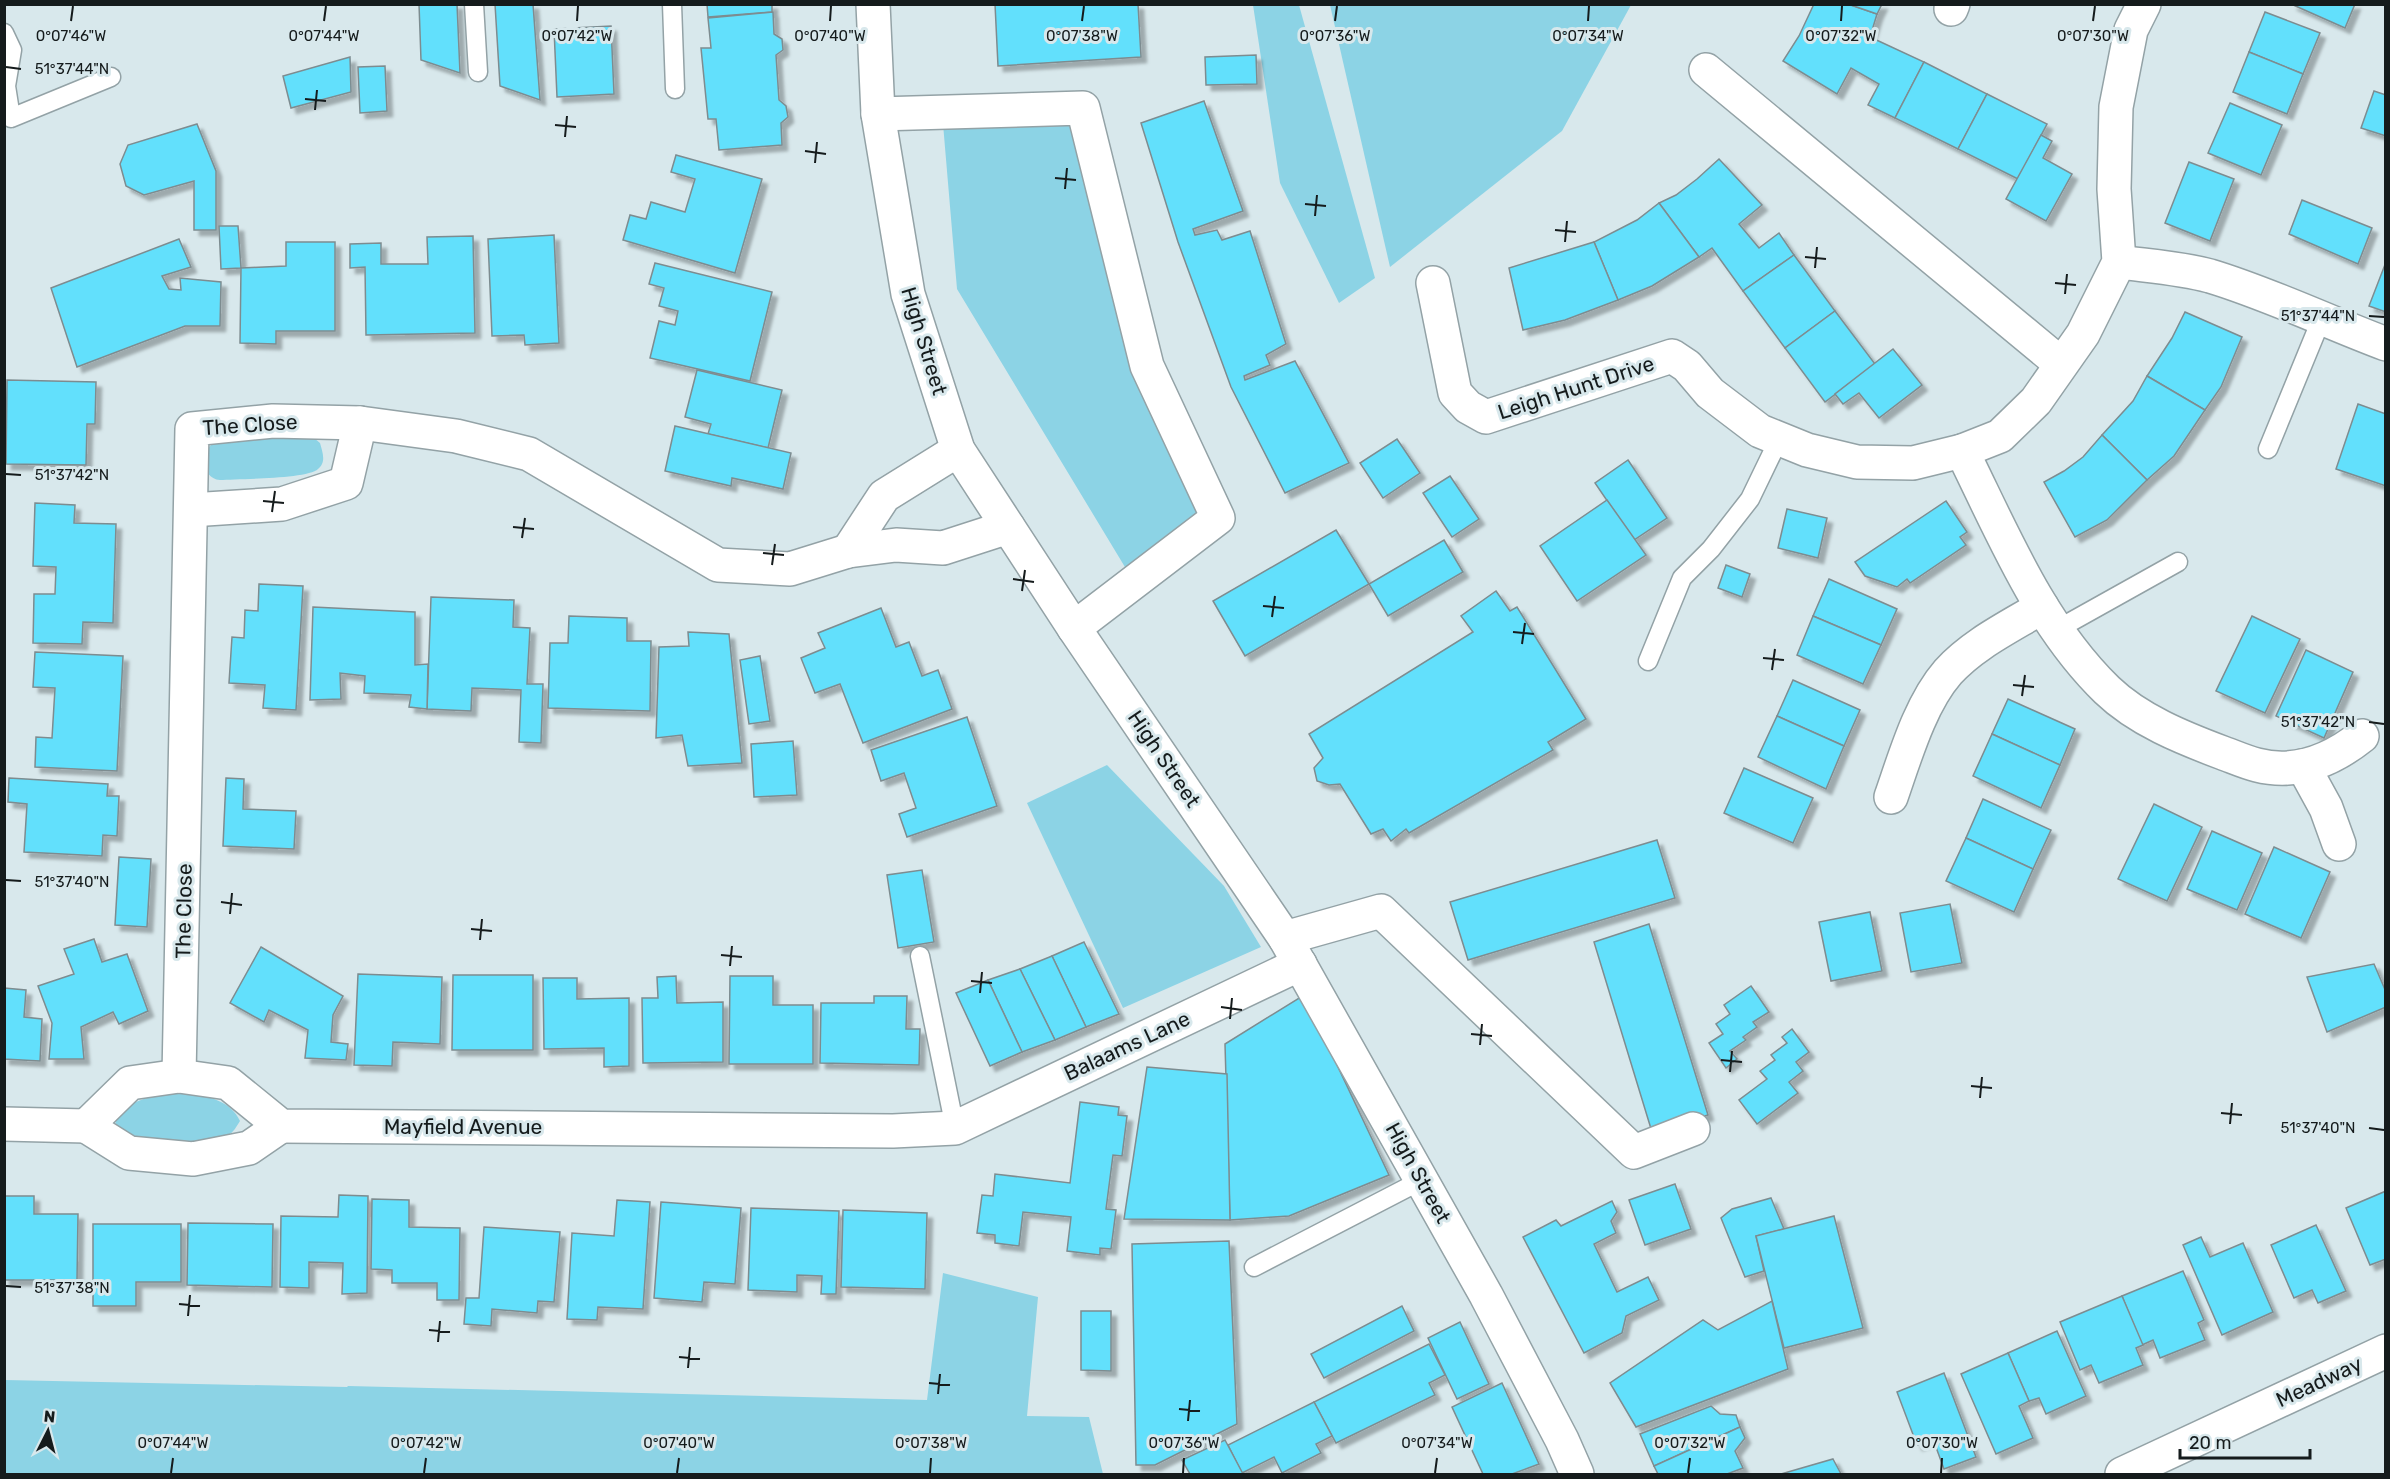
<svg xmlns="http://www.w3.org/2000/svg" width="2390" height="1479" font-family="Rubik,sans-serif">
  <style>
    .green { fill: #8cd3e5 }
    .building { fill: #62e0fc; stroke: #7d8c90; stroke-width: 1.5; filter: url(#shadow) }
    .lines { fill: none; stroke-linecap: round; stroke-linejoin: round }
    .lane-casing { stroke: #93a2a6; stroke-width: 21 }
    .street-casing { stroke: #93a2a6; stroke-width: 36 }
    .primary-casing { stroke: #93a2a6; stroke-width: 36 }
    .lane { stroke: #fff; stroke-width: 18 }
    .street { stroke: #fff; stroke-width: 33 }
    .primary { stroke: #fff; stroke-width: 33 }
    .ticks { fill: none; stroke: #151b1c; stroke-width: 2 }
    .labels { text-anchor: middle; stroke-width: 6; stroke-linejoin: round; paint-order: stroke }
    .street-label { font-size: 21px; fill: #151b1c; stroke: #d8e8ec }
    .ticks-label { font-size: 15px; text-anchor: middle; fill: #151b1c; stroke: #d8e8ec; stroke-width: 6; stroke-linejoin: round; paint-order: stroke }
  </style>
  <defs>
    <filter id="shadow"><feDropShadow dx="5.5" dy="5.5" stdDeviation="1.5" flood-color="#0004"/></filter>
  </defs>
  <rect width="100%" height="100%" fill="#d8e8ec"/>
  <g class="green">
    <polygon points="1253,5 1299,5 1375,278 1339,303 1280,183"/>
    <polygon points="1330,5 1330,4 1631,5 1562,131 1390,267"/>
    <polygon points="1083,108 1147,366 1218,518 1134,582 957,289 942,112"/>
    <path d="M263,437L314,438L320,443C322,451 327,462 318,469C308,479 238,479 220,480C200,478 201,449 216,441Z"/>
    <polygon points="1107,765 1224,886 1261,947 1123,1008 1027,803"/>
    <path d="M191,1092C210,1098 231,1101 240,1121C236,1127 234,1132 228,1135C201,1146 137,1146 116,1125L115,1117C135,1096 163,1093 191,1092Z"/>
    <polygon points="943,1273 1038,1297 1027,1416 1089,1417 1103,1474 5,1474 5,1380 347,1387 348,1386 927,1400"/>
  </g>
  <g class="building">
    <polygon points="419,4 457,4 460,73 421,60"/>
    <polygon points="495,4 533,4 540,100 500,86"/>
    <polygon points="707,4 772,4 772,12 708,17"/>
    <polygon points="995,4 1138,4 1141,57 998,66"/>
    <polygon points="1814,4 1848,4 1877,14 1870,37 1924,62 1895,118 1868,105 1879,84 1851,68 1837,94 1783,61 1799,36"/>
    <polygon points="1848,4 1882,4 1877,14"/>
    <polygon points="2291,4 2355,4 2345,28"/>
    <polygon points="773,12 774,34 782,39 783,50 776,55 779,100 786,106 788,117 781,123 782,145 719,150 716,119 708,119 701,48 711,48 708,18"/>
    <polygon points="2265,12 2320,33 2303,74 2249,52"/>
    <polygon points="611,26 614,94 557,97 554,29"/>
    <polygon points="2249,52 2303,74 2287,114 2233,92"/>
    <polygon points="1256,55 1257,84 1206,85 1205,57"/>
    <polygon points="350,57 351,92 291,108 283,76"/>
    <polygon points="1924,62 1987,94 1958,149 1895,118"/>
    <polygon points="385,66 387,111 360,113 358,67"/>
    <polygon points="2374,91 2386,95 2386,136 2361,128"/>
    <polygon points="1987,94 2047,124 2018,179 1958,149"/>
    <polygon points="1204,101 1243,211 1193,229 1195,235 1217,230 1222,240 1250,231 1286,344 1266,355 1270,365 1244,376 1245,380 1295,361 1349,463 1285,493 1231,387 1178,242 1141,123"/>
    <polygon points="2230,103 2282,125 2261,175 2208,153"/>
    <polygon points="197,124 216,171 216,230 194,230 194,181 144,195 126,186 120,164 128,145"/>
    <polygon points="2041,135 2052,141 2043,158 2072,174 2046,221 2006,199"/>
    <polygon points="676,155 762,179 735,273 623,240 630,215 646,219 651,202 685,212 695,179 671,172"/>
    <polygon points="1719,159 1762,205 1739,224 1759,248 1779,233 1794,255 1743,291 1712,248 1699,257 1659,203 1676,195 1697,179"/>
    <polygon points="2189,162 2234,179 2210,241 2165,223"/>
    <polygon points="2302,200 2372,228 2358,264 2289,234"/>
    <polygon points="1659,203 1699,257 1652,286 1618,300 1594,242 1637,220"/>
    <polygon points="219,226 238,226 241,268 221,269"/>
    <polygon points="554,235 559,343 525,345 524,335 492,336 488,239"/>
    <polygon points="473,236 475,333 366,335 365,267 350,268 350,244 381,243 381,264 428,264 427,237"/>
    <polygon points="179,239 191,267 162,276 169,289 181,290 180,278 221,282 220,326 185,326 77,367 51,288"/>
    <polygon points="286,242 335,242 335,331 276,331 276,344 240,343 241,268 286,266"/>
    <polygon points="1594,242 1618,300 1565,320 1523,330 1509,268"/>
    <polygon points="1794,255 1835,311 1785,348 1743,291"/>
    <polygon points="2386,262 2386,312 2369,306"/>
    <polygon points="655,263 772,292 750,381 650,358 659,321 675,325 678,311 659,306 664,288 649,284"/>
    <polygon points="1835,311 1875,364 1825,402 1785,348"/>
    <polygon points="2185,312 2242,337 2221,387 2205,410 2147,376 2172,338"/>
    <polygon points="1893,349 1922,385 1879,418 1859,393 1843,404 1835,394"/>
    <polygon points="697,370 782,390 768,448 708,434 711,424 685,417"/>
    <polygon points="2147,376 2205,410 2174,456 2147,480 2102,435 2133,401"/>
    <polygon points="7,380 96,382 95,424 87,424 86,465 6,464"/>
    <polygon points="2358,404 2386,414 2386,486 2336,469"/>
    <polygon points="675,426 791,453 783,489 732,478 731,486 665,471"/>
    <polygon points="2102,435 2147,480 2107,520 2075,537 2044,482 2064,471 2083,457"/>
    <polygon points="1397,439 1420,473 1383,498 1360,463"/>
    <polygon points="1628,460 1667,518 1634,540 1595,483"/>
    <polygon points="1450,476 1479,519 1452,537 1423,493"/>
    <polygon points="1607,500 1646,555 1577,601 1540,546"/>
    <polygon points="1946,501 1967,532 1960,537 1966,545 1910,583 1907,579 1897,587 1865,576 1855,562"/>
    <polygon points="35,503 75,505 74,523 116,524 113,623 83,622 82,644 33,643 34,594 55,594 56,567 33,566"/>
    <polygon points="1787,509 1827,518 1818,558 1778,548"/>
    <polygon points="1336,530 1369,584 1245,656 1213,601"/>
    <polygon points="1444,540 1463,572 1388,616 1369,584"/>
    <polygon points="1726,565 1750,574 1742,597 1718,588"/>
    <polygon points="1829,579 1897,609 1881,645 1813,616"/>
    <polygon points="259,584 303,586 296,710 263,708 265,685 229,683 232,637 244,638 245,610 258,611"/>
    <polygon points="1496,591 1510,611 1517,607 1586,719 1548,742 1553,750 1409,833 1406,829 1391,841 1383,829 1371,834 1340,784 1329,785 1317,781 1314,768 1323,758 1309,734 1473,632 1461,616"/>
    <polygon points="431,597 514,600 513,627 530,628 527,684 543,684 541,743 519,742 521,690 472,688 471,711 427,709"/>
    <polygon points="313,607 415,612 415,665 428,664 427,709 409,707 411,695 364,693 365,676 340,673 341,699 310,700"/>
    <polygon points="881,608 896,647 909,642 922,676 938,670 952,709 863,743 840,684 815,693 801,658 825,648 818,633"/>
    <polygon points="569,616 627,618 627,641 651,641 650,711 548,708 550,643 568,643"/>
    <polygon points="1813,616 1881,645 1863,684 1797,655"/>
    <polygon points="2252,616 2300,639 2265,713 2216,691"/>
    <polygon points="688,632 729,634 742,763 688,766 682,735 656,738 659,647 689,646"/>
    <polygon points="2306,650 2353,672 2324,738 2276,716"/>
    <polygon points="35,652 123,656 117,771 35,767 36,737 52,738 55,688 33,687"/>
    <polygon points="760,656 770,721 749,724 740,660"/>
    <polygon points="1793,680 1860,710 1844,746 1777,716"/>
    <polygon points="2008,699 2075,729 2060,765 1992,734"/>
    <polygon points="1777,716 1844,746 1826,789 1758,757"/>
    <polygon points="967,717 997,806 907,837 899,814 916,808 904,773 881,781 871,750"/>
    <polygon points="1992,734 2060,765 2041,808 1973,776"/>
    <polygon points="793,741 797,795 754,797 751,744"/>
    <polygon points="1744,768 1813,798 1793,843 1724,813"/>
    <polygon points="9,778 108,784 107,796 119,796 117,836 103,835 102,856 24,852 27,804 8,802"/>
    <polygon points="226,778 244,779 243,809 296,811 294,849 223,846"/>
    <polygon points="1983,799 2051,830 2033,869 1966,838"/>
    <polygon points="2154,804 2202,827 2167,901 2118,879"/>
    <polygon points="2212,831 2262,853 2237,910 2187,889"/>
    <polygon points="1966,838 2033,869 2014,912 1946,881"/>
    <polygon points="1657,840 1675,898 1468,960 1450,902"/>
    <polygon points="2274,847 2330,872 2301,938 2245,914"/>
    <polygon points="119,857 151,859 147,927 115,925"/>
    <polygon points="922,870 934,942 898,948 887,875"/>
    <polygon points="1950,904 1962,963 1911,972 1900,913"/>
    <polygon points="1870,912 1882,971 1831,981 1819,922"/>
    <polygon points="1649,924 1708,1115 1652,1132 1594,942"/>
    <polygon points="94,939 102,962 127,954 148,1011 119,1024 113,1012 81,1027 84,1059 49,1059 52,1023 38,986 74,974 64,949"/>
    <polygon points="1084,942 1119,1014 1086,1027 1052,956"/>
    <polygon points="261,947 343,996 333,1015 331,1042 348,1044 346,1060 305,1058 308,1030 269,1010 264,1022 230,1003"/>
    <polygon points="1052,956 1086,1027 1055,1040 1020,969"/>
    <polygon points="2374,964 2386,992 2386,1007 2327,1032 2307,977"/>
    <polygon points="1020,969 1055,1040 1022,1052 988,980"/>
    <polygon points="358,974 442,977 440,1044 393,1042 392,1066 354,1065"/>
    <polygon points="453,975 533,975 533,1050 452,1050"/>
    <polygon points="676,976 677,1003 723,1002 723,1062 643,1063 642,998 658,998 657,977"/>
    <polygon points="730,976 773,976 773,1005 813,1005 813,1064 729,1064"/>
    <polygon points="543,978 577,978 577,999 629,998 629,1066 604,1067 604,1048 544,1049"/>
    <polygon points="988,980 1022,1052 990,1066 956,993"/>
    <polygon points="1751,986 1769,1012 1753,1022 1757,1027 1743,1037 1746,1040 1730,1051 1737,1059 1726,1068 1709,1043 1723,1034 1716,1024 1730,1014 1724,1005"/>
    <polygon points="4,988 26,990 24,1017 42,1019 40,1061 4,1059"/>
    <polygon points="1304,995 1389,1175 1289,1216 1230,1220 1225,1044"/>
    <polygon points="874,996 907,996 906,1029 920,1029 919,1065 820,1063 821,1003 874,1003"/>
    <polygon points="1792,1029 1809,1052 1796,1062 1803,1071 1789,1082 1798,1093 1757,1124 1739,1100 1767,1079 1760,1071 1775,1060 1771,1055 1787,1043 1782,1037"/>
    <polygon points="1147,1067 1227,1074 1230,1220 1124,1219"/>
    <polygon points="1080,1102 1119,1107 1118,1115 1127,1116 1122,1156 1113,1155 1106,1209 1116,1210 1111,1249 1100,1248 1100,1255 1067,1251 1071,1217 1023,1212 1019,1246 995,1243 995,1235 977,1233 982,1195 993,1196 995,1174 1070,1183"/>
    <polygon points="1675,1184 1691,1229 1645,1245 1629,1200"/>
    <polygon points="2386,1191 2386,1259 2370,1265 2346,1208"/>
    <polygon points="339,1195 368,1196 367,1293 342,1294 343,1263 309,1262 309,1288 280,1287 281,1216 338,1217"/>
    <polygon points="4,1196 34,1196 34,1214 78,1214 77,1280 4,1280"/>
    <polygon points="1771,1198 1784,1229 1756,1236 1764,1271 1745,1277 1721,1218 1732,1209"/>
    <polygon points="372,1199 409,1200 409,1227 460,1228 459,1300 437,1300 437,1283 392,1283 392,1270 371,1269"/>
    <polygon points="617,1200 650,1202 643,1309 598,1307 597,1320 567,1319 572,1233 614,1236"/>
    <polygon points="1612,1201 1617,1212 1611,1221 1616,1233 1594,1244 1617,1292 1648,1277 1659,1300 1626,1316 1622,1333 1584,1353 1523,1237 1556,1220 1561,1226"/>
    <polygon points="661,1202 741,1208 735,1284 704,1282 702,1302 654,1298"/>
    <polygon points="751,1208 839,1211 836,1294 821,1294 822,1276 797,1275 797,1292 748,1290"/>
    <polygon points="843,1210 927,1213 925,1289 841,1287"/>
    <polygon points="1834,1216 1863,1328 1784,1348 1756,1236"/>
    <polygon points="188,1223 273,1224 272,1287 187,1285"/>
    <polygon points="93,1224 181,1224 181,1282 136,1282 136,1306 93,1306"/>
    <polygon points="2316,1225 2346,1291 2318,1303 2312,1290 2294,1298 2271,1245"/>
    <polygon points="484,1227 560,1232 554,1302 538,1301 537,1313 492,1309 491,1326 464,1324 466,1298 479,1298"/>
    <polygon points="2201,1237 2210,1257 2243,1243 2273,1312 2222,1335 2183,1245"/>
    <polygon points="1229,1241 1237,1424 1155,1465 1136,1465 1132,1244"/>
    <polygon points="2183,1271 2204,1320 2198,1323 2205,1340 2160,1358 2153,1340 2142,1345 2122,1296"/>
    <polygon points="2122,1296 2143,1345 2136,1348 2143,1365 2099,1383 2091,1365 2080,1370 2060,1322"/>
    <polygon points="1772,1301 1788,1369 1636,1427 1610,1383 1703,1320 1718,1330"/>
    <polygon points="1402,1306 1414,1331 1324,1378 1311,1354"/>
    <polygon points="1081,1311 1111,1311 1111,1371 1081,1370"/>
    <polygon points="1460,1322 1489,1384 1457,1399 1428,1338"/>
    <polygon points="2057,1331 2086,1396 2046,1414 2039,1398 2029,1401 2008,1353"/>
    <polygon points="1429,1344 1445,1375 1429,1383 1435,1395 1336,1443 1314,1402"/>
    <polygon points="2008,1353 2029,1401 2019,1406 2033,1438 1996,1454 1961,1374"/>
    <polygon points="1944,1373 1976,1457 1944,1469 1933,1439 1917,1445 1897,1392"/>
    <polygon points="1502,1383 1539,1464 1512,1474 1483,1474 1452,1407"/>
    <polygon points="1314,1402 1332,1436 1316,1444 1321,1453 1282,1473 1274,1457 1242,1473 1228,1445"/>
    <polygon points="1711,1406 1720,1414 1736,1415 1740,1427 1654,1466 1640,1434"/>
    <polygon points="1740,1427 1745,1438 1735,1451 1743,1468 1727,1474 1658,1474 1654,1466"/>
    <polygon points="1225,1440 1243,1474 1190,1474 1182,1460"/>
    <polygon points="1833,1459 1841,1474 1781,1474"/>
  </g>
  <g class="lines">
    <defs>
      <g id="lane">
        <polyline points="474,4 478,72"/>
        <polyline points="672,4 675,89"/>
        <polyline points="4,33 12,50 6,86 11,118 111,77"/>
        <polyline points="2268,449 2321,320"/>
        <polyline points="2058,629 2178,562"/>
        <polyline points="1648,661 1682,578 1711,549 1750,499 1779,439"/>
        <polyline points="920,956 955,1128"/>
        <polyline points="1254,1267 1422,1180"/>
      </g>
      <g id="street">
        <polyline points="1951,9 1953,4"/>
        <polyline points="1706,70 2061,364"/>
        <polyline points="878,114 1083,108 1147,366 1218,518 1074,628"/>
        <path d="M2119,262C2149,266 2181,268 2210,276C2270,294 2327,322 2386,344"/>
        <polyline points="1433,283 1455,393 1468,407 1486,417 1672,356 1687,366 1710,393 1760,431 1807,450 1857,462 1913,463 1962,451 2000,436 2036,401 2083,334 2119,262 2114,189 2116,107 2131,30 2144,4"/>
        <path d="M1962,451C2003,534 2040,625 2107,690C2138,720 2183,738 2223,753C2234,757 2245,762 2257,765C2296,775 2332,760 2362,736"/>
        <polyline points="191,510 282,504 346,483 360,423"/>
        <polyline points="848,551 884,496 958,450"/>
        <polyline points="2303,766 2326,808 2339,844"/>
        <path d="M1891,797C1905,757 1920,704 1948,672C1973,644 2011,626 2042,607"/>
        <polyline points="1285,938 1381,911 1634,1152 1693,1129"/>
        <polyline points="179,1076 192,429 273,421 360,423 456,436 529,454 718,565 790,569 848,551 896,545 943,548 1008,527"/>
        <polyline points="4,1124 86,1126 130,1083 179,1076 228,1083 281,1126 893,1131 955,1128 1300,964"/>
        <polyline points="86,1126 129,1153 193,1159 249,1148 281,1126"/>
        <polyline points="2122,1474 2386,1351"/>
      </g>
      <polyline id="primary" points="873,4 878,114 908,294 958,450 1074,628 1285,938 1486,1295 1562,1440 1577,1474"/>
    </defs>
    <use href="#lane" class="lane-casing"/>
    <use href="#street" class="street-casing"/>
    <use href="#primary" class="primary-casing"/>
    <use href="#lane" class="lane"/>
    <use href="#street" class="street"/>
    <use href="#primary" class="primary"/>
  </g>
  <path class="ticks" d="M71,21L73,6M324,21L326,6M577,21L578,6M830,21L831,6M1082,21L1084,6M1335,21L1337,6M1588,21L1589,6M1841,21L1842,6M2093,21L2095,6M6,67L21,69M305,99L326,101M315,110L317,90M555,125L576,127M565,137L567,116M805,151L826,154M815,163L817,142M1055,178L1076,180M1065,189L1067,168M1305,204L1326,206M1315,216L1317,195M1555,230L1576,232M1565,242L1567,221M1805,257L1826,259M1815,268L1817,247M2055,283L2076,285M2065,294L2067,274M2369,316L2384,317M6,474L21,475M263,501L284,503M272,512L275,491M513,527L534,529M522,538L525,518M763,553L784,555M772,565L775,544M1013,579L1034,582M1022,591L1025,570M1263,606L1284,608M1272,617L1275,596M1513,632L1534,634M1522,644L1525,623M1763,658L1784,660M1772,670L1775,649M2013,685L2034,687M2022,696L2025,675M2369,722L2384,724M6,880L21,881M221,902L242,905M230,914L232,893M471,929L492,931M480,940L482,919M721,955L742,957M730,966L732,946M971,981L992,983M980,993L982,972M1221,1007L1242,1010M1230,1019L1232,998M1471,1034L1492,1036M1480,1045L1482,1024M1721,1060L1742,1062M1730,1072L1732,1051M1971,1086L1992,1088M1980,1098L1982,1077M2221,1113L2242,1115M2230,1124L2232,1103M2369,1128L2384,1130M6,1286L21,1287M179,1304L200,1306M188,1316L190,1295M429,1330L450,1332M438,1342L440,1321M679,1357L700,1359M688,1368L690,1347M929,1383L950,1385M938,1394L940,1374M1179,1409L1200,1411M1188,1421L1190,1400M171,1473L173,1458M424,1473L426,1458M677,1473L679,1458M930,1473L931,1458M1183,1473L1184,1458M1435,1473L1437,1458M1688,1473L1690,1458M1941,1473L1942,1458"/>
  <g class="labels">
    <g class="street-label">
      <text transform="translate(924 341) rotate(73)" y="7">High Street</text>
      <text transform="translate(1576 388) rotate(-18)" y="7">Leigh Hunt Drive</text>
      <text transform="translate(250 425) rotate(-4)" y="7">The Close</text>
      <text transform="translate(1164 759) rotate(56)" y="7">High Street</text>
      <text transform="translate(184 911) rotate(-89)" y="7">The Close</text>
      <text transform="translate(1127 1046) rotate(-25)" y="7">Balaams Lane</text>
      <text x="463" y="1134">Mayfield Avenue</text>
      <text transform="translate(1418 1173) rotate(61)" y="7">High Street</text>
      <text transform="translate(2319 1382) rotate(-25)" y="7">Meadway</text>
    </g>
  </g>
  <g class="ticks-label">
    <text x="71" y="41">0°07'46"W</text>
    <text x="324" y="41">0°07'44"W</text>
    <text x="577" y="41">0°07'42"W</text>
    <text x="830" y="41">0°07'40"W</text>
    <text x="1082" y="41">0°07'38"W</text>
    <text x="1335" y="41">0°07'36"W</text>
    <text x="1588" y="41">0°07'34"W</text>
    <text x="1841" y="41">0°07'32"W</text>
    <text x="2093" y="41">0°07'30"W</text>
    <text x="72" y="74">51°37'44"N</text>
    <text x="2318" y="321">51°37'44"N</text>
    <text x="72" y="480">51°37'42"N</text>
    <text x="2318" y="727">51°37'42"N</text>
    <text x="72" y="887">51°37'40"N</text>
    <text x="2318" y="1133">51°37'40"N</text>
    <text x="72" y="1293">51°37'38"N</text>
    <text x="173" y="1448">0°07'44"W</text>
    <text x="426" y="1448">0°07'42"W</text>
    <text x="679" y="1448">0°07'40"W</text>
    <text x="931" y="1448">0°07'38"W</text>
    <text x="1184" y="1448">0°07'36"W</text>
    <text x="1437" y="1448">0°07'34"W</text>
    <text x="1690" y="1448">0°07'32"W</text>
    <text x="1942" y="1448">0°07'30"W</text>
  </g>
  <rect width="2390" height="1479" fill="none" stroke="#151b1c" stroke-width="12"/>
  <g transform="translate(48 1431) rotate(6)" stroke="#d8e8ec" stroke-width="4.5" paint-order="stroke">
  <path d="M0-4.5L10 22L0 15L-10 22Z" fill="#151b1c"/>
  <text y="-9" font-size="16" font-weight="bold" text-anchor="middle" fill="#151b1c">N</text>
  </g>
  <path d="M2180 1449v9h130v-9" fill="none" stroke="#151b1c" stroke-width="3"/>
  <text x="2189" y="1449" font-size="18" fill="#151b1c" stroke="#d8e8ec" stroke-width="4.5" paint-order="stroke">20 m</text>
</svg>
